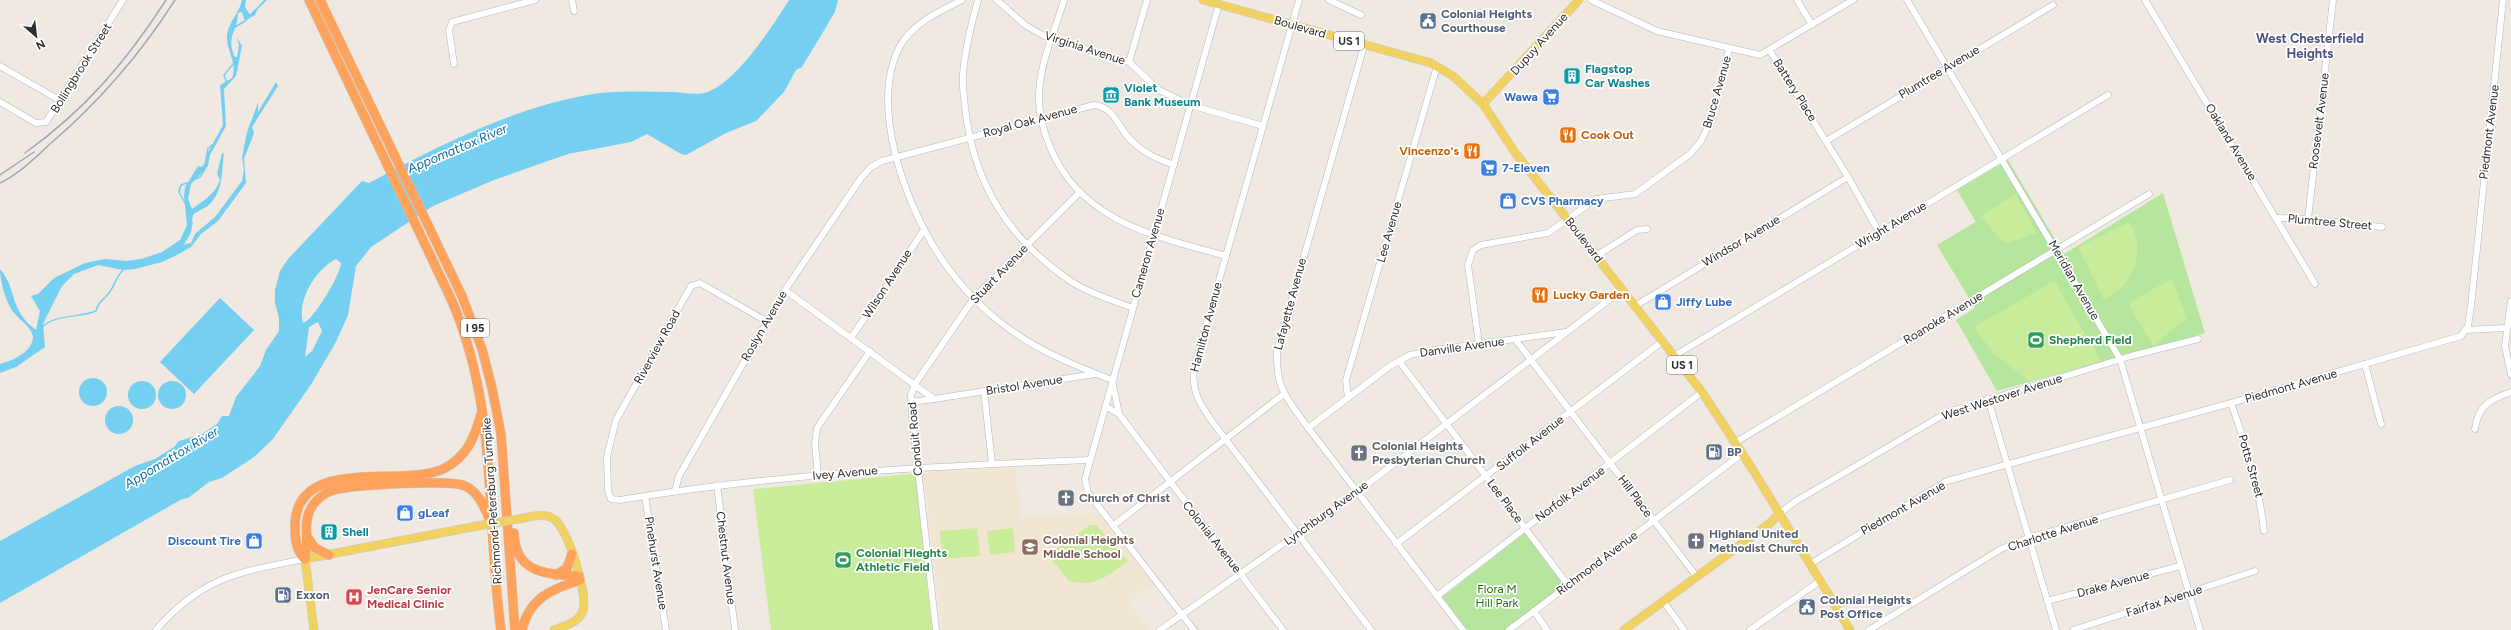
<svg xmlns="http://www.w3.org/2000/svg" width="2511" height="630" font-family="Figtree,sans-serif">
  <style>
    .education { fill: #f0e6d1 }
    .green { fill: #b6e59e }
    .pitch { fill: #c9ec9a }
    .water { fill: #75cff0; fill-rule: evenodd }
    .lines { fill: none; stroke-linecap: round; stroke-linejoin: round }
    .stream { stroke: #75cff0; stroke-width: 1.5 }
    .minor-casing { stroke: #b4b7c1; stroke-width: 7 }
    .major-casing { stroke: #c9c9c9; stroke-width: 9 }
    .highway-casing { stroke: #c9c9c9; stroke-width: 10 }
    .minor { stroke: #fff; stroke-width: 6 }
    .major { stroke: #f2d163; stroke-width: 8 }
    .highway { stroke: #ffa35c; stroke-width: 9 }
    .rail { stroke: #a3a6b8; stroke-width: 1.5 }
    .major-bridge-casing { stroke: #c9c9c9; stroke-width: 9; stroke-linecap: butt }
    .major-bridge { stroke: #f2d163; stroke-width: 8 }
    .labels { text-anchor: middle; stroke-width: 3.5; stroke-linejoin: round; paint-order: stroke }
    .shield { fill: #fff; stroke: #6d6d6d; stroke-width: 1 }
    .shield-label { font-size: 11px; font-weight: bold; fill: #2e2e2e }
    .service-label { font-size: 12px; font-weight: bold; fill: #4e5e75; stroke: #fff; text-anchor: start }
    .street-label { font-size: 12px; fill: #2e2e2e; stroke: #fff }
    .culture-label { font-size: 12px; font-weight: bold; fill: #0d838f; stroke: #fff; text-anchor: start }
    .shop-label { font-size: 12px; font-weight: bold; fill: #366cbe; stroke: #fff; text-anchor: start }
    .food-label { font-size: 12px; font-weight: bold; fill: #c56008; stroke: #fff; text-anchor: start }
    .leisure-label { font-size: 12px; font-weight: bold; fill: #27864d; stroke: #fff; text-anchor: start }
    .worship-label { font-size: 12px; font-weight: bold; fill: #5b616d; stroke: #fff; text-anchor: start }
    .education-label { font-size: 12px; font-weight: bold; fill: #785e54; stroke: #fff; text-anchor: start }
    .park-label { font-size: 12px; fill: #2c6e1b; stroke: #fff }
    .health-label { font-size: 12px; font-weight: bold; fill: #be3a42; stroke: #fff; text-anchor: start }
    .neighbourhood-label { font-size: 13px; font-weight: bold; fill: #4d5680; stroke: #fff }
    .water-label { font-size: 13px; font-style: italic; fill: #0d6fa3; stroke: #fff }
  </style>
  <rect width="100%" height="100%" fill="#efe9e1"/>
  <polygon class="education" points="1016,468 1020,517 1101,513 1155,583 1128,602 1149,630 942,630 923,471"/>
  <g class="green">
    <polygon points="2008,160 2064,254 2163,193 2205,333 1997,391 1956,320 1975,308 1937,245 1976,222 1957,190"/>
    <polygon points="1525,533 1564,585 1505,630 1468,630 1442,597"/>
  </g>
  <g class="pitch">
    <polygon points="2013,195 2016,196 2037,233 2006,243 2000,239 1981,216"/>
    <path d="M2130,222C2146,253 2135,284 2104,300L2079,249L2082,245Z"/>
    <polygon points="2172,279 2187,319 2153,345 2129,305 2130,302"/>
    <polygon points="2052,282 2055,282 2101,361 2029,381 1993,353 1974,327"/>
    <polygon points="912,474 916,478 932,630 771,630 753,489"/>
    <path d="M1090,525H1096L1128,561C1109,575 1095,588 1069,581L1048,555Z"/>
    <polygon points="977,528 980,556 942,559 940,531"/>
    <polygon points="1013,528 1015,552 990,555 987,531"/>
  </g>
  <g class="water">
    <path d="M242,0H246L245,7L250,15L264,0H267L258,9L255,15L245,21L242,12L238,13C238,31 225,37 235,57H237L239,45L237,38L242,46L236,76L224,89L226,126L210,155L208,166L191,184L188,199L192,209C202,202 216,193 220,180L217,174L222,153L224,154C221,173 224,190 209,205C205,209 198,210 193,215L190,232L182,245L191,243L195,234L215,217L242,181L244,170L242,157L247,132L258,103V112L276,82L278,86L252,127L254,133L244,159L246,183L218,221L201,234L191,247L177,255L162,262L135,269L123,270L98,265L74,274L62,286L43,324L45,347L16,367L0,373V364C14,360 33,352 33,336C30,326 21,321 15,314C6,304 0,281 0,269C18,290 8,309 36,330L40,311L31,296L38,294L54,278L85,263L105,259L126,261L141,259L162,252L180,240L187,225L184,196L185,187L198,166L201,167L206,163V156L223,125L220,85L232,78C238,62 226,51 227,35C228,23 240,12 242,0Z"/>
    <path d="M789,0H838L835,12L802,67L796,70L784,92L756,121L726,133L686,155L681,154L647,134L631,142L568,154L494,180L433,206L371,247L356,266L348,315L336,342L312,383L273,439L254,457L222,478L209,482L188,498L182,499L0,603V541L135,466L155,459L174,447L179,441L202,434L217,424L222,416H229L236,397L260,366L266,350L279,331V318L275,303V290L280,271L288,259L362,181L369,183C438,146 510,109 587,95C614,90 644,92 672,92C683,92 696,96 708,92C738,80 772,27 789,0ZM336,259L341,263C341,274 313,321 303,323C297,300 315,270 336,259ZM318,322L322,331L312,351L305,357L309,327Z"/>
    <polygon points="220,298 254,330 194,394 160,362"/>
    <circle cx="93" cy="392" r="14"/>
    <circle cx="142" cy="395" r="14"/>
    <circle cx="172" cy="395" r="14"/>
    <circle cx="119" cy="420" r="14"/>
  </g>
  <g class="lines">
    <g class="stream">
      <polyline points="235,27 245,21 255,10"/>
      <polyline points="227,83 224,75 234,63 228,38"/>
      <polyline points="205,165 208,148 212,145"/>
      <polyline points="193,180 200,177 205,169"/>
      <polyline points="185,203 179,192 181,185 187,183"/>
      <polyline points="182,246 190,233 192,222"/>
      <path d="M42,327C55,314 80,318 96,311C98,301 104,300 109,293C115,285 116,277 123,270"/>
    </g>
    <defs>
      <g id="minor">
        <polyline points="572,0 574,11"/>
        <path d="M962,0C940,11 913,23 900,46C869,105 905,203 939,255C955,279 977,304 1000,322C1032,348 1073,365 1112,380L1119,414L1283,630"/>
        <path d="M978,0C971,25 965,49 963,74C962,85 964,97 965,107C973,182 1007,237 1069,280C1088,293 1112,300 1133,308"/>
        <polyline points="997,0 1025,25 1046,37 1129,62 1159,90 1190,105 1263,126"/>
        <path d="M1064,0C1055,31 1038,67 1039,100C1039,116 1044,132 1050,147C1081,222 1155,236 1226,256"/>
        <path d="M1299,0L1194,368C1191,392 1201,406 1214,424L1371,630"/>
        <polyline points="1329,0 1361,15"/>
        <polyline points="1591,0 1657,31 1760,55 1853,0"/>
        <polyline points="1797,0 1812,25"/>
        <polyline points="1907,0 2120,359 2200,630"/>
        <polyline points="2145,0 2315,284"/>
        <path d="M1364,46L1277,351C1276,388 1285,396 1306,425L1463,630"/>
        <polyline points="1770,51 1848,177 1879,232"/>
        <polyline points="1129,62 1147,0"/>
        <polyline points="454,64 449,30 452,22 535,0"/>
        <polyline points="0,66 61,101"/>
        <polyline points="0,102 36,123 46,122 123,0"/>
        <polyline points="1826,141 2053,5"/>
        <polyline points="2277,218 2308,219 2382,227"/>
        <polyline points="2308,219 2333,0"/>
        <polyline points="1596,256 1637,230 1647,229"/>
        <polyline points="785,290 934,399 1095,374"/>
        <polyline points="2511,301 2505,346 2511,375"/>
        <polyline points="1635,306 1848,177"/>
        <path d="M766,321L700,283L691,286L616,420L607,457L608,491L611,499L620,500C775,474 932,466 1089,460"/>
        <polyline points="2466,330 2506,328"/>
        <polyline points="851,338 924,230"/>
        <polyline points="1515,339 1697,577"/>
        <polyline points="1479,344 1468,265 1473,250 1481,245 1548,233 1596,199 1635,194 1690,154 1701,141 1710,122 1729,49"/>
        <polyline points="1674,356 2108,95"/>
        <polyline points="1399,361 1568,585"/>
        <polyline points="2365,364 2381,424"/>
        <polyline points="984,391 992,464"/>
        <polyline points="1348,398 1346,380 1437,66"/>
        <polyline points="1988,399 2056,630"/>
        <polyline points="911,402 934,399"/>
        <path d="M2231,403C2246,445 2259,486 2264,531"/>
        <polyline points="1105,406 1119,414"/>
        <polyline points="1308,428 1390,366 1410,355 1435,350 1566,332"/>
        <path d="M2475,429C2478,405 2491,399 2511,392"/>
        <polyline points="1736,442 2149,194"/>
        <polyline points="818,475 815,444 817,428 870,351"/>
        <polyline points="717,485 735,630"/>
        <path d="M675,491L679,476L785,290L861,178L871,167L882,161L1094,105C1116,108 1117,127 1131,140C1143,153 1158,159 1174,165"/>
        <polyline points="645,496 666,630"/>
        <polyline points="1780,513 1796,501 1948,412 2131,356 2198,339"/>
        <polyline points="1114,525 1284,394"/>
        <polyline points="1396,544 1663,341"/>
        <polyline points="1810,564 1947,481 2231,403 2461,336 2468,326 2471,306 2503,0"/>
        <polyline points="1437,596 1702,392"/>
        <polyline points="1663,601 1684,630"/>
        <polyline points="2047,601 2180,566"/>
        <polyline points="1534,611 1547,630"/>
        <path d="M156,630C203,576 239,572 305,559"/>
        <polyline points="936,630 912,416 911,395 915,384 974,298 1080,192"/>
        <polyline points="1160,630 1357,492 1622,290"/>
        <polyline points="1194,630 1088,493 1085,479 1219,4"/>
        <polyline points="1509,630 1743,453"/>
        <polyline points="1750,630 1820,581"/>
        <polyline points="1869,630 2001,549 2028,538 2230,480"/>
        <polyline points="2073,630 2255,571"/>
      </g>
      <g id="major">
        <polyline points="1203,0 1431,63 1453,76 1483,104 1514,151 1702,392 1753,470 1850,630"/>
        <polyline points="1483,104 1579,0"/>
        <path d="M524,518C534,516 545,513 554,519C568,528 590,599 582,613C577,623 564,626 554,630"/>
        <polyline points="314,630 305,559 472,527"/>
        <polyline points="1624,630 1769,524 1780,513"/>
      </g>
      <g id="highway">
        <path d="M309,0L452,301C499,412 485,515 501,630"/>
        <polyline points="320,0 462,296 482,349 492,388 501,434 515,630"/>
        <path d="M514,533C515,574 547,574 579,576"/>
        <polyline points="308,538 315,548 329,555"/>
        <path d="M305,559C295,550 295,536 295,523C299,455 402,488 443,469C468,457 475,436 482,411"/>
        <path d="M305,559C310,539 300,518 316,501C321,496 327,492 334,490C352,485 450,479 465,486C480,493 485,509 491,523"/>
        <polyline points="556,575 567,568 572,554"/>
        <path d="M522,630C529,598 552,589 580,580"/>
      </g>
    </defs>
    <use href="#minor" class="minor-casing"/>
    <use href="#major" class="major-casing"/>
    <use href="#highway" class="highway-casing"/>
    <use href="#minor" class="minor"/>
    <use href="#major" class="major"/>
    <use href="#highway" class="highway"/>
    <g class="rail">
      <path d="M25,153C85,110 126,62 166,0"/>
      <polyline points="0,175 34,152"/>
      <path d="M0,183C19,174 35,158 50,144C100,101 140,55 175,0"/>
    </g>
    <defs>
      <polyline id="major-bridge" points="472,527 524,518"/>
    </defs>
    <use href="#major-bridge" class="major-bridge-casing"/>
    <use href="#major-bridge" class="major-bridge"/>
  </g>
  <defs>
    <symbol id="civic-square" viewBox="-11 -11 22 22"><rect x="-9" y="-9" width="18" height="18" rx="4" fill="#5c6f8a" stroke="#fff"/><path d="M-.6-6.5H3V-4.5H.6V-3L4-1V1h2V6H-6V1h2V-1L-.6-3ZM-1.2 2.5V6h2.4V2.5Z" fill="#fff"/></symbol>
    <symbol id="building-square" viewBox="-11 -11 22 22"><rect x="-9" y="-9" width="18" height="18" rx="4" fill="#0f9aa8" stroke="#fff"/><path d="M-4-6H4V6H1V3H-1V6H-4ZM-2.5-4.3h1.7v1.8h-1.7ZM.8-4.3h1.7v1.8H.8ZM-2.5-1h1.7V.8h-1.7ZM.8-1h1.7V.8H.8Z" fill="#fff"/></symbol>
    <symbol id="museum-square" viewBox="-11 -11 22 22"><rect x="-9" y="-9" width="18" height="18" rx="4" fill="#0f9aa8" stroke="#fff"/><path d="M0-6L6-3V-2H-6V-3ZM-5-1h2V3h-2ZM-1-1h2V3h-2ZM3-1h2V3H3ZM-6 4H6V6H-6Z" fill="#fff"/></symbol>
    <symbol id="supermarket-square" viewBox="-11 -11 22 22"><rect x="-9" y="-9" width="18" height="18" rx="4" fill="#3f7fe0" stroke="#fff"/><path d="M-6-5.5h2.5l.6 2H6L4.5 2H-2.5L-4.4-4H-6ZM-1.5 3.2a1.3 1.3 0 1 0 .1 0ZM3 3.2a1.3 1.3 0 1 0 .1 0Z" fill="#fff"/></symbol>
    <symbol id="restaurant-square" viewBox="-11 -11 22 22"><rect x="-9" y="-9" width="18" height="18" rx="4" fill="#e8710a" stroke="#fff"/><path d="M-5-6h1v4h1v-4h1v4h1v-4h1v5L-1.5 .5V6h-2V.5L-5-1ZM5-6V6H3V1.5H1.5Q1.5-4 5-6Z" fill="#fff"/></symbol>
    <symbol id="shop-square" viewBox="-11 -11 22 22"><rect x="-9" y="-9" width="18" height="18" rx="4" fill="#3f7fe0" stroke="#fff"/><path d="M-5-2.5h2.3a2.7 3.5 0 0 1 5.4 0H5L5.5 6h-11ZM-1.5-2.5h3a1.5 2.3 0 0 0-3 0Z" fill="#fff"/></symbol>
    <symbol id="stadium-square" viewBox="-11 -11 22 22"><rect x="-9" y="-9" width="18" height="18" rx="4" fill="#2e9e5b" stroke="#fff"/><path d="M0-5a6.5 5 0 1 0 0 10a6.5 5 0 1 0 0-10ZM-3.5-1.8h7v3.6h-7Z" fill="#fff"/></symbol>
    <symbol id="fuel-square" viewBox="-11 -11 22 22"><rect x="-9" y="-9" width="18" height="18" rx="4" fill="#5c6f8a" stroke="#fff"/><path d="M-5.5-6h7V0h2V4h1.3V-2.5L3-4.5l.8-.8L6-3V5H2.5V1h-1V6h-7ZM-4.2-4.7v3.2H.2V-4.7Z" fill="#fff"/></symbol>
    <symbol id="church-square" viewBox="-11 -11 22 22"><rect x="-9" y="-9" width="18" height="18" rx="4" fill="#6b7280" stroke="#fff"/><path d="M-1.2-6h2.4v3.5h3.3v2.4h-3.3V6h-2.4V-.1h-3.3v-2.4h3.3Z" fill="#fff"/></symbol>
    <symbol id="school-square" viewBox="-11 -11 22 22"><rect x="-9" y="-9" width="18" height="18" rx="4" fill="#8d6e63" stroke="#fff"/><path d="M0-5L7-2L0 1L-7-2ZM-4 1L0 2.5L4 1V4Q0 6-4 4Z" fill="#fff"/></symbol>
    <symbol id="hospital-square" viewBox="-11 -11 22 22"><rect x="-9" y="-9" width="18" height="18" rx="4" fill="#e0444e" stroke="#fff"/><path d="M-5-5h3v3.5h4V-5h3V5h-3V1.5h-4V5h-3Z" fill="#fff"/></symbol>
  </defs>
  <g fill-rule="evenodd">
    <use href="#civic-square" x="1418" y="11" width="20" height="20"/>
    <use href="#building-square" x="1562" y="66" width="20" height="20"/>
    <use href="#museum-square" x="1101" y="85" width="20" height="20"/>
    <use href="#supermarket-square" x="1541" y="87" width="20" height="20"/>
    <use href="#restaurant-square" x="1558" y="125" width="20" height="20"/>
    <use href="#restaurant-square" x="1462" y="141" width="20" height="20"/>
    <use href="#supermarket-square" x="1479" y="158" width="20" height="20"/>
    <use href="#shop-square" x="1498" y="191" width="20" height="20"/>
    <use href="#restaurant-square" x="1530" y="285" width="20" height="20"/>
    <use href="#shop-square" x="1653" y="292" width="20" height="20"/>
    <use href="#stadium-square" x="2026" y="330" width="20" height="20"/>
    <use href="#fuel-square" x="1704" y="442" width="20" height="20"/>
    <use href="#church-square" x="1349" y="443" width="20" height="20"/>
    <use href="#church-square" x="1056" y="488" width="20" height="20"/>
    <use href="#shop-square" x="395" y="503" width="20" height="20"/>
    <use href="#building-square" x="319" y="522" width="20" height="20"/>
    <use href="#shop-square" x="244" y="531" width="20" height="20"/>
    <use href="#church-square" x="1686" y="531" width="20" height="20"/>
    <use href="#school-square" x="1020" y="537" width="20" height="20"/>
    <use href="#stadium-square" x="833" y="550" width="20" height="20"/>
    <use href="#fuel-square" x="273" y="585" width="20" height="20"/>
    <use href="#hospital-square" x="344" y="587" width="20" height="20"/>
    <use href="#civic-square" x="1797" y="597" width="20" height="20"/>
  </g>
  <g class="labels">
    <g class="shield">
      <rect x="1334" y="32" width="30" height="18" rx="3"/>
      <rect x="461" y="319" width="28" height="18" rx="3"/>
      <rect x="1667" y="356" width="30" height="18" rx="3"/>
    </g>
    <g class="shield-label">
      <text x="1349" y="45">US 1</text>
      <text x="475" y="332">I 95</text>
      <text x="1682" y="369">US 1</text>
    </g>
    <g class="service-label">
      <text x="1441" y="18">Colonial Heights<tspan x="1441" dy="14">Courthouse</tspan></text>
      <text x="1727" y="456">BP</text>
      <text x="296" y="599">Exxon</text>
      <text x="1820" y="604">Colonial Heights<tspan x="1820" dy="14">Post Office</tspan></text>
    </g>
    <g class="street-label">
      <text transform="translate(1300 27) rotate(16)" y="4">Boulevard</text>
      <text transform="translate(1539 44) rotate(-48)" y="4">Dupuy Avenue</text>
      <text transform="translate(1085 48) rotate(18)" y="4">Virginia Avenue</text>
      <text transform="translate(81 68) rotate(-58)" y="4">Bollingbrook Street</text>
      <text transform="translate(1939 72) rotate(-31)" y="4">Plumtree Avenue</text>
      <text transform="translate(1795 90) rotate(58)" y="4">Battery Place</text>
      <text transform="translate(1717 92) rotate(-74)" y="4">Bruce Avenue</text>
      <text transform="translate(1030 121) rotate(-15)" y="4">Royal Oak Avenue</text>
      <text transform="translate(2319 121) rotate(-83)" y="4">Roosevelt Avenue</text>
      <text transform="translate(2489 132) rotate(-83)" y="4">Piedmont Avenue</text>
      <text transform="translate(2231 142) rotate(59)" y="4">Oakland Avenue</text>
      <text transform="translate(2330 222) rotate(5)" y="4">Plumtree Street</text>
      <text transform="translate(1891 225) rotate(-31)" y="4">Wright Avenue</text>
      <text transform="translate(1389 232) rotate(-74)" y="4">Lee Avenue</text>
      <text transform="translate(1584 240) rotate(52)" y="4">Boulevard</text>
      <text transform="translate(1741 241) rotate(-31)" y="4">Windsor Avenue</text>
      <text transform="translate(1148 253) rotate(-74)" y="4">Cameron Avenue</text>
      <text transform="translate(999 274) rotate(-46)" y="4">Stuart Avenue</text>
      <text transform="translate(2074 280) rotate(60)" y="4">Meridian Avenue</text>
      <text transform="translate(887 284) rotate(-57)" y="4">Wilson Avenue</text>
      <text transform="translate(1290 304) rotate(-75)" y="4">Lafayette Avenue</text>
      <text transform="translate(1943 318) rotate(-31)" y="4">Roanoke Avenue</text>
      <text transform="translate(764 326) rotate(-60)" y="4">Roslyn Avenue</text>
      <text transform="translate(1206 327) rotate(-75)" y="4">Hamilton Avenue</text>
      <text transform="translate(657 347) rotate(-61)" y="4">Riverview Road</text>
      <text transform="translate(1462 347) rotate(-8)" y="4">Danville Avenue</text>
      <text transform="translate(1024 385) rotate(-9)" y="4">Bristol Avenue</text>
      <text transform="translate(2291 386) rotate(-16)" y="4">Piedmont Avenue</text>
      <text transform="translate(2002 397) rotate(-18)" y="4">West Westover Avenue</text>
      <text transform="translate(915 439) rotate(-95)" y="4">Conduit Road</text>
      <text transform="translate(1530 443) rotate(-38)" y="4">Suffolk Avenue</text>
      <text transform="translate(2251 466) rotate(74)" y="4">Potts Street</text>
      <text transform="translate(845 473) rotate(-5)" y="4">Ivey Avenue</text>
      <text transform="translate(1570 494) rotate(-37)" y="4">Norfolk Avenue</text>
      <text transform="translate(1635 496) rotate(53)" y="4">Hill Place</text>
      <text transform="translate(492 501) rotate(-94)" y="4">Richmond-Petersburg Turnpike</text>
      <text transform="translate(1505 501) rotate(53)" y="4">Lee Place</text>
      <text transform="translate(1903 508) rotate(-30)" y="4">Piedmont Avenue</text>
      <text transform="translate(1326 513) rotate(-36)" y="4">Lynchburg Avenue</text>
      <text transform="translate(2053 533) rotate(-18)" y="4">Charlotte Avenue</text>
      <text transform="translate(1212 537) rotate(52)" y="4">Colonial Avenue</text>
      <text transform="translate(726 558) rotate(83)" y="4">Chestnut Avenue</text>
      <text transform="translate(656 563) rotate(81)" y="4">Pinehurst Avenue</text>
      <text transform="translate(1597 563) rotate(-37)" y="4">Richmond Avenue</text>
      <text transform="translate(2113 584) rotate(-15)" y="4">Drake Avenue</text>
      <text transform="translate(2164 601) rotate(-18)" y="4">Fairfax Avenue</text>
    </g>
    <g class="culture-label">
      <text x="1585" y="73">Flagstop<tspan x="1585" dy="14">Car Washes</tspan></text>
      <text x="1124" y="92">Violet<tspan x="1124" dy="14">Bank Museum</tspan></text>
      <text x="342" y="536">Shell</text>
    </g>
    <g class="shop-label">
      <text x="1538" y="101" text-anchor="end">Wawa</text>
      <text x="1502" y="172">7-Eleven</text>
      <text x="1521" y="205">CVS Pharmacy</text>
      <text x="1676" y="306">Jiffy Lube</text>
      <text x="418" y="517">gLeaf</text>
      <text x="241" y="545" text-anchor="end">Discount Tire</text>
    </g>
    <g class="food-label">
      <text x="1581" y="139">Cook Out</text>
      <text x="1459" y="155" text-anchor="end">Vincenzo's</text>
      <text x="1553" y="299">Lucky Garden</text>
    </g>
    <g class="leisure-label">
      <text x="2049" y="344">Shepherd Field</text>
      <text x="856" y="557">Colonial Hieghts<tspan x="856" dy="14">Athletic Field</tspan></text>
    </g>
    <g class="worship-label">
      <text x="1372" y="450">Colonial Heights<tspan x="1372" dy="14">Presbyterian Church</tspan></text>
      <text x="1079" y="502">Church of Christ</text>
      <text x="1709" y="538">Highland United<tspan x="1709" dy="14">Methodist Church</tspan></text>
    </g>
    <g class="education-label">
      <text x="1043" y="544">Colonial Heights<tspan x="1043" dy="14">Middle School</tspan></text>
    </g>
    <g class="park-label">
      <text x="1497" y="593">Flora M<tspan x="1497" dy="14">Hill Park</tspan></text>
    </g>
    <g class="health-label">
      <text x="367" y="594">JenCare Senior<tspan x="367" dy="14">Medical Clinic</tspan></text>
    </g>
    <g class="neighbourhood-label">
      <text x="2310" y="43">West Chesterfield<tspan x="2310" dy="15">Heights</tspan></text>
    </g>
    <g class="water-label">
      <text transform="translate(457 148) rotate(-23)" y="5">Appomattox River</text>
      <text transform="translate(171 457) rotate(-31)" y="5">Appomattox River</text>
    </g>
  </g>
  <g transform="translate(36 36) rotate(152)" stroke="#ffffff" stroke-width="3" paint-order="stroke">
  <path d="M0-3L7 15L0 10L-7 15Z" fill="#2e2e2e"/>
  <text y="-6" font-size="11" font-weight="bold" text-anchor="middle" fill="#2e2e2e">N</text>
  </g>
</svg>
